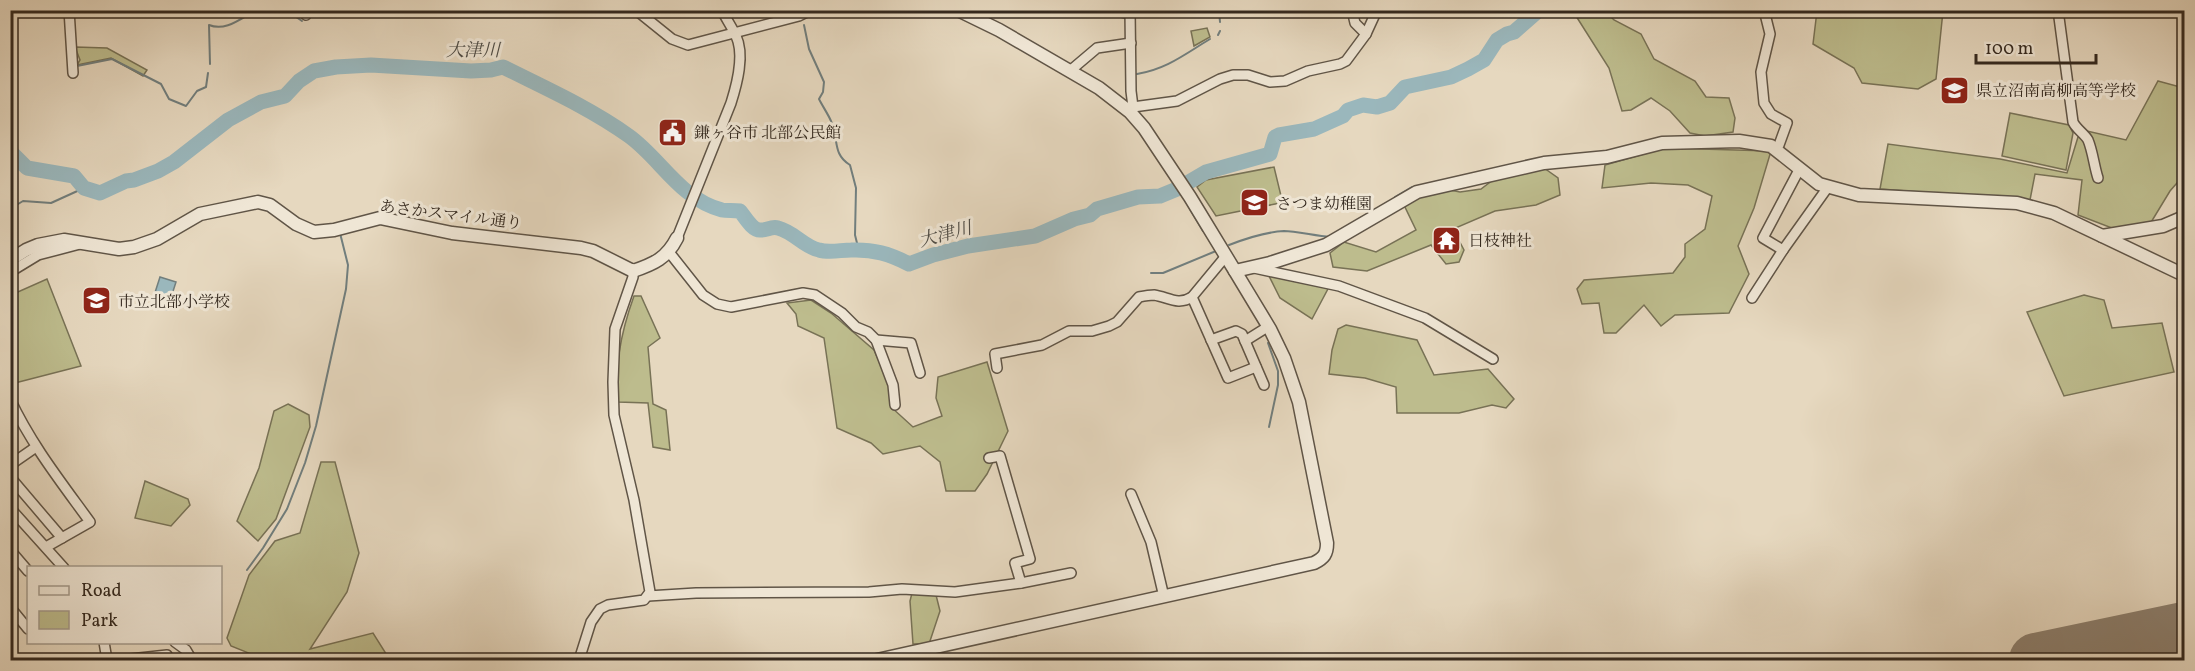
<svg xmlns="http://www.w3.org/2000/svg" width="2195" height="671" font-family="Vollkorn,'Noto Serif JP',serif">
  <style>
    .green { fill: #bdbc8d; stroke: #787256; stroke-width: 1.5 }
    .water { fill: #9ab7bc; stroke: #717e7d; stroke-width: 1.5 }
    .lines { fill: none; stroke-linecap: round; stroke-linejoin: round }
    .stream { stroke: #717e7d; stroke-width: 2 }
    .river { stroke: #9ab7bc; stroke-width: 15 }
    .runway { stroke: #8d806f; stroke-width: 54 }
    .minor-casing { stroke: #605547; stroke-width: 12 }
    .tertiary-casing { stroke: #605547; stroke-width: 15 }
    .minor { stroke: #efe6d5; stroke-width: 9 }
    .tertiary { stroke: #efe6d5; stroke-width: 12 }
    .labels { text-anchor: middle; stroke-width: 6; stroke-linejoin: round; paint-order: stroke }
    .poi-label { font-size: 16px; fill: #34291f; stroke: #efe6d5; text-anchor: start }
    .street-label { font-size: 16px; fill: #34291f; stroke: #efe6d5 }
    .water-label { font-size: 18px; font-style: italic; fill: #4e4c46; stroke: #efe6d5 }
  </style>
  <rect width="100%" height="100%" fill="#e6d8bf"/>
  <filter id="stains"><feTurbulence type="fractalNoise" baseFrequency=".00333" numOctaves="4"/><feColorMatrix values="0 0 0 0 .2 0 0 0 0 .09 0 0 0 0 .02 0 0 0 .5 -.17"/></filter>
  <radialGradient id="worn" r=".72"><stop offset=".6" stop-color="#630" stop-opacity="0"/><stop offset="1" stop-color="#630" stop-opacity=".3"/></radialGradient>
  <g class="green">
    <polygon points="1581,11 1605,11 1614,20 1641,34 1654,59 1695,81 1706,97 1729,98 1735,118 1733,132 1705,136 1690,133 1670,111 1651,98 1631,110 1622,111 1609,68 1576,16"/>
    <polygon points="1817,11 1943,11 1936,79 1918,89 1862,83 1854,68 1813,44"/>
    <polygon points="1207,28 1210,37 1194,46 1191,31"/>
    <polygon points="75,47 107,48 147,70 143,76 111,58 77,65 80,60"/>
    <polygon points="2158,81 2184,88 2184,175 2170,191 2150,224 2117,230 2078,215 2082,180 2035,174 2030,200 1880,189 1888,144 2000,159 2067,173 2078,137 2087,131 2126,140"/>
    <polygon points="2010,113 2069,125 2073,133 2066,170 2002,156"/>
    <polygon points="1665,148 1771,151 1754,208 1738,246 1749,274 1729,313 1675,315 1661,326 1644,305 1616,333 1604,333 1599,303 1582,304 1577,289 1584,280 1673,273 1685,257 1685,244 1705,229 1712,196 1688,185 1651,183 1602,188 1605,165"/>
    <polygon points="1274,167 1282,200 1280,203 1216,216 1197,187 1206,180"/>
    <polygon points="1544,168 1558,178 1560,195 1536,205 1495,211 1453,229 1464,250 1459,262 1446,264 1431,245 1367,271 1333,267 1330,253 1344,242 1376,252 1416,230 1404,205 1431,192 1450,190 1460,192 1481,189 1493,180"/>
    <polygon points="1267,272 1330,285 1312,319 1280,298"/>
    <polygon points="47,279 81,366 11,384 11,295"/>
    <polygon points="2084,295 2104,300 2112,328 2162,323 2174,372 2064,396 2027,312"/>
    <path d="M634,296H641L660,338L648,347L653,404L666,410L670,450L653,447L648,403L618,402C614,367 622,329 634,296Z"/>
    <polygon points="811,300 831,313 874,350 889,384 891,407 913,427 942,416 936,398 938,377 987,362 1008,431 987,474 975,491 946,491 940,462 920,446 883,454 871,443 837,428 824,338 798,326 796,314 787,303"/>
    <polygon points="1346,325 1417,340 1434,375 1488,369 1514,399 1506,408 1492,405 1459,413 1397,413 1396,387 1365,378 1329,374 1332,350 1338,329"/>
    <polygon points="288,404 309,415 310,427 276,519 258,541 237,521 259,468 274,411"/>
    <polygon points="321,462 335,462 359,553 347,592 310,649 373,633 390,660 373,660 366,657 363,660 266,660 231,646 227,638 249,575 275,541 300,533"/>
    <polygon points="145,481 188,499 190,505 171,526 135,518"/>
    <polygon points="912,593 936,595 940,611 929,644 913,644 910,601"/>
  </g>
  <polygon class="water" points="160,277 176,282 167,310 151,305"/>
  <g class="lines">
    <g class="stream">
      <polyline points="286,10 302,21"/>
      <polyline points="1219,11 1220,22"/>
      <path d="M804,25L809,49L824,82L823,92L819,99C823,107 828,114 831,121C839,139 832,154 850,165L856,188L855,235L859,251"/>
      <polyline points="1218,35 1220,31"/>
      <path d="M210,64L209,25C226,32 241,18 257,10"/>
      <polyline points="77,66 112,59 161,84 169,99 186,106 197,91 206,87 208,73"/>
      <path d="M1137,74C1167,69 1185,54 1210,39"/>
      <polyline points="1395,197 1412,187"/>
      <polyline points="10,209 23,201 51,203 84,188"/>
      <polyline points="1190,209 1203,231"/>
      <polyline points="1357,220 1388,202"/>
      <path d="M1229,245C1247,238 1265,232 1284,231C1296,231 1316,236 1330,237"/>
      <polyline points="1151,273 1163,273 1216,251"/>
      <polyline points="1268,343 1278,371 1278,385 1269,427"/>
      <polyline points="247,570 263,548 287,509 305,463 316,426 346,289 348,265 340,233"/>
    </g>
    <path class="river" d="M10,151L27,168L74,176L84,188L100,193L126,181L134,180L158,171L174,162L228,120L261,102L285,96L299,81L314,71L336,67L371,65L471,71L491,70L503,67C545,88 590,108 629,136C661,159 680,199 722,210C727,211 734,210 740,211C745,217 752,230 760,230C766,231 771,226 778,228C794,232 804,247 819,250C829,253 841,250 851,250C873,249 890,254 909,264L933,255L968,246L1035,236L1074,219L1090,215L1097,209L1138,197L1160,196L1177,189L1206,172L1270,154L1275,137L1279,135L1314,129L1343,116L1348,110L1363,105L1377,107L1390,103L1405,87L1451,77L1468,69L1484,60L1497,40L1507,34L1514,32L1539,10"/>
    <polyline class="runway" points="2036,660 2184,629"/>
    <defs>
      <g id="minor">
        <polyline points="69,10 73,73"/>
        <polyline points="304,10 306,15"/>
        <polyline points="636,10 672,39 688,45 799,16 811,10"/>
        <polyline points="1112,10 1130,14"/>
        <polyline points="1130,10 1131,91 1133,107 1131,110"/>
        <polyline points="1352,10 1355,23 1366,34"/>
        <polyline points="1764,10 1770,34 1761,72 1764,103 1771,114 1787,123 1779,145 1775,147"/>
        <path d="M2058,10L2073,122C2077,130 2084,133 2088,140C2093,152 2094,166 2098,178"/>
        <polyline points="1071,70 1097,48 1131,43"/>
        <polyline points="1133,107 1177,101 1220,79 1233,75 1248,75 1270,82 1285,81 1308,71 1340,64 1346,61 1366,34 1377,10"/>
        <polyline points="1800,168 1763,238 1783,250 1828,187"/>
        <path d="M677,238L731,103C737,84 745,55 736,36C732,27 726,19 722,10"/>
        <polyline points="669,252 703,295 717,304 731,307 803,293 815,295 842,313 856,327 868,332 876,340 893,385 895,405"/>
        <polyline points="1254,268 1339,286 1425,318 1493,359"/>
        <polyline points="10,272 38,255 80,244"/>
        <polyline points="1192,297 1228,378 1256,367"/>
        <polyline points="1752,298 1783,250"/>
        <polyline points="876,340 911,343 920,373"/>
        <polyline points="1211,340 1236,331 1242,334 1264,385"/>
        <polyline points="1245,341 1269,326"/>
        <path d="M997,368L995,354L1042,345L1069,331H1092L1109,326L1117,322L1139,297C1144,296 1149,295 1154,295C1168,297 1178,306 1192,297L1226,256"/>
        <path d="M10,399C31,444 61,482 90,522L46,547"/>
        <polyline points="989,458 1000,456 1030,559 1015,563 1021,583"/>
        <polyline points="10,465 36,447"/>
        <polyline points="10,477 62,538"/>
        <polyline points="1131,494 1151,542 1164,597"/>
        <polyline points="10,508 64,568"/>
        <polyline points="10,550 28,571"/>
        <polyline points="648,596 696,593 869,592 902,589 955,592 1021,583 1071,573"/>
        <polyline points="10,607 28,629"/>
        <polyline points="104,642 107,660"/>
        <polyline points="175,642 186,650 192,660"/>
        <polyline points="121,660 167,655"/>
        <polyline points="579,660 591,622 600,609 608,605 644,600 650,592 634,500 614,415 613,382 615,329 633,277 633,271"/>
      </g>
      <g id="tertiary">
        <polyline points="2102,236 2163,226 2184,217"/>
        <path d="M10,260L26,250L38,245L64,240L119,249L134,247L157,239L200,214L258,202L270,205L296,224L314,232L334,230L380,218L452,233L581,248L593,251L633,271C654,264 667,258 677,238"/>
        <polyline points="1235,271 1270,263 1326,245 1417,192 1544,163 1607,157 1662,143 1739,141 1771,146 1819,184 1859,195 2017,203 2054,213 2184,275"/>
        <path d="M877,660L1314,563C1324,558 1327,554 1327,543L1299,402L1284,358L1270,329L1235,271L1190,197L1144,128L1130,112L1099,88L999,30L958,10"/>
      </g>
    </defs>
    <use href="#minor" class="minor-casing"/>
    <use href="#tertiary" class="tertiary-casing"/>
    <use href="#minor" class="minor"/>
    <use href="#tertiary" class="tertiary"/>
  </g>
  <defs>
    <symbol id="school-square" viewBox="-11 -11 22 22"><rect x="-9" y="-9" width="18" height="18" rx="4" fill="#8f2418" stroke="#efe6d5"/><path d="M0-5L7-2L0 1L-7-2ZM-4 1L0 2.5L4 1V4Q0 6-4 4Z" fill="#fff"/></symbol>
    <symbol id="civic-square" viewBox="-11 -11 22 22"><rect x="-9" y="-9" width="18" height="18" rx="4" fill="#8f2418" stroke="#efe6d5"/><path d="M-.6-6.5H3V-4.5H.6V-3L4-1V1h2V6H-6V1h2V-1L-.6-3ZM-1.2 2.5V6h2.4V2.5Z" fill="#fff"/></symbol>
    <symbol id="temple-square" viewBox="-11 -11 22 22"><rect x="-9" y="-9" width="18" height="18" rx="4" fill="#8f2418" stroke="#efe6d5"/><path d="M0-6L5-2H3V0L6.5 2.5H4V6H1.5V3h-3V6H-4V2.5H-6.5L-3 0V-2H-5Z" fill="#fff"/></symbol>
  </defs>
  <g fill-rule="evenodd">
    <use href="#school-square" x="1938" y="74" width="33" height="33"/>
    <use href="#civic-square" x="656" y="116" width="33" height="33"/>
    <use href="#school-square" x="1238" y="186" width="33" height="33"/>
    <use href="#temple-square" x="1430" y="224" width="33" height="33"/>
    <use href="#school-square" x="80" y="284" width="33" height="33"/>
  </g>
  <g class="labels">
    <g class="poi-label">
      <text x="1976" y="96">県立沼南高柳高等学校</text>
      <text x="694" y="138">鎌ヶ谷市 北部公民館</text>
      <text x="1276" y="209">さつま幼稚園</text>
      <text x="1468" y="246">日枝神社</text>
      <text x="118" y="307">市立北部小学校</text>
    </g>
    <g class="street-label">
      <text transform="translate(451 214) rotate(7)" y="6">あさかスマイル通り</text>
    </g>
    <g class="water-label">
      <text x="473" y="56">大津川</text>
      <text transform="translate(945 234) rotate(-15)" y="6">大津川</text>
    </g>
  </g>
  <rect width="2195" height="671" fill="none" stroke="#e6d8bf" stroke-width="36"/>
  <rect x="12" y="12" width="2171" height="647" fill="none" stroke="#34291f" stroke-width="3"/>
  <rect x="18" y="18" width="2159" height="635" fill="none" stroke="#34291f" stroke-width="1.5"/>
  <rect x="27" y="566" width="195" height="78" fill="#efe6d5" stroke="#a49a8c" stroke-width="1.5"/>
  <rect x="39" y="586" width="30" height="9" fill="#efe6d5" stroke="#a49a8c" stroke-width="1.5"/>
  <text x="81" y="596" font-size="18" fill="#34291f">Road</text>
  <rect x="39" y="611" width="30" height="18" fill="#bdbc8d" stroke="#a49a8c" stroke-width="1.5"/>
  <text x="81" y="626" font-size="18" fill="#34291f">Park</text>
  <path d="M1976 54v9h120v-9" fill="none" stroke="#34291f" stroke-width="3"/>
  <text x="1985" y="54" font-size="18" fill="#34291f" stroke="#efe6d5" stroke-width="4.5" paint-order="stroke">100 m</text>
  <rect width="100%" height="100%" filter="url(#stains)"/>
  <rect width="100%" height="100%" fill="url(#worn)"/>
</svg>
